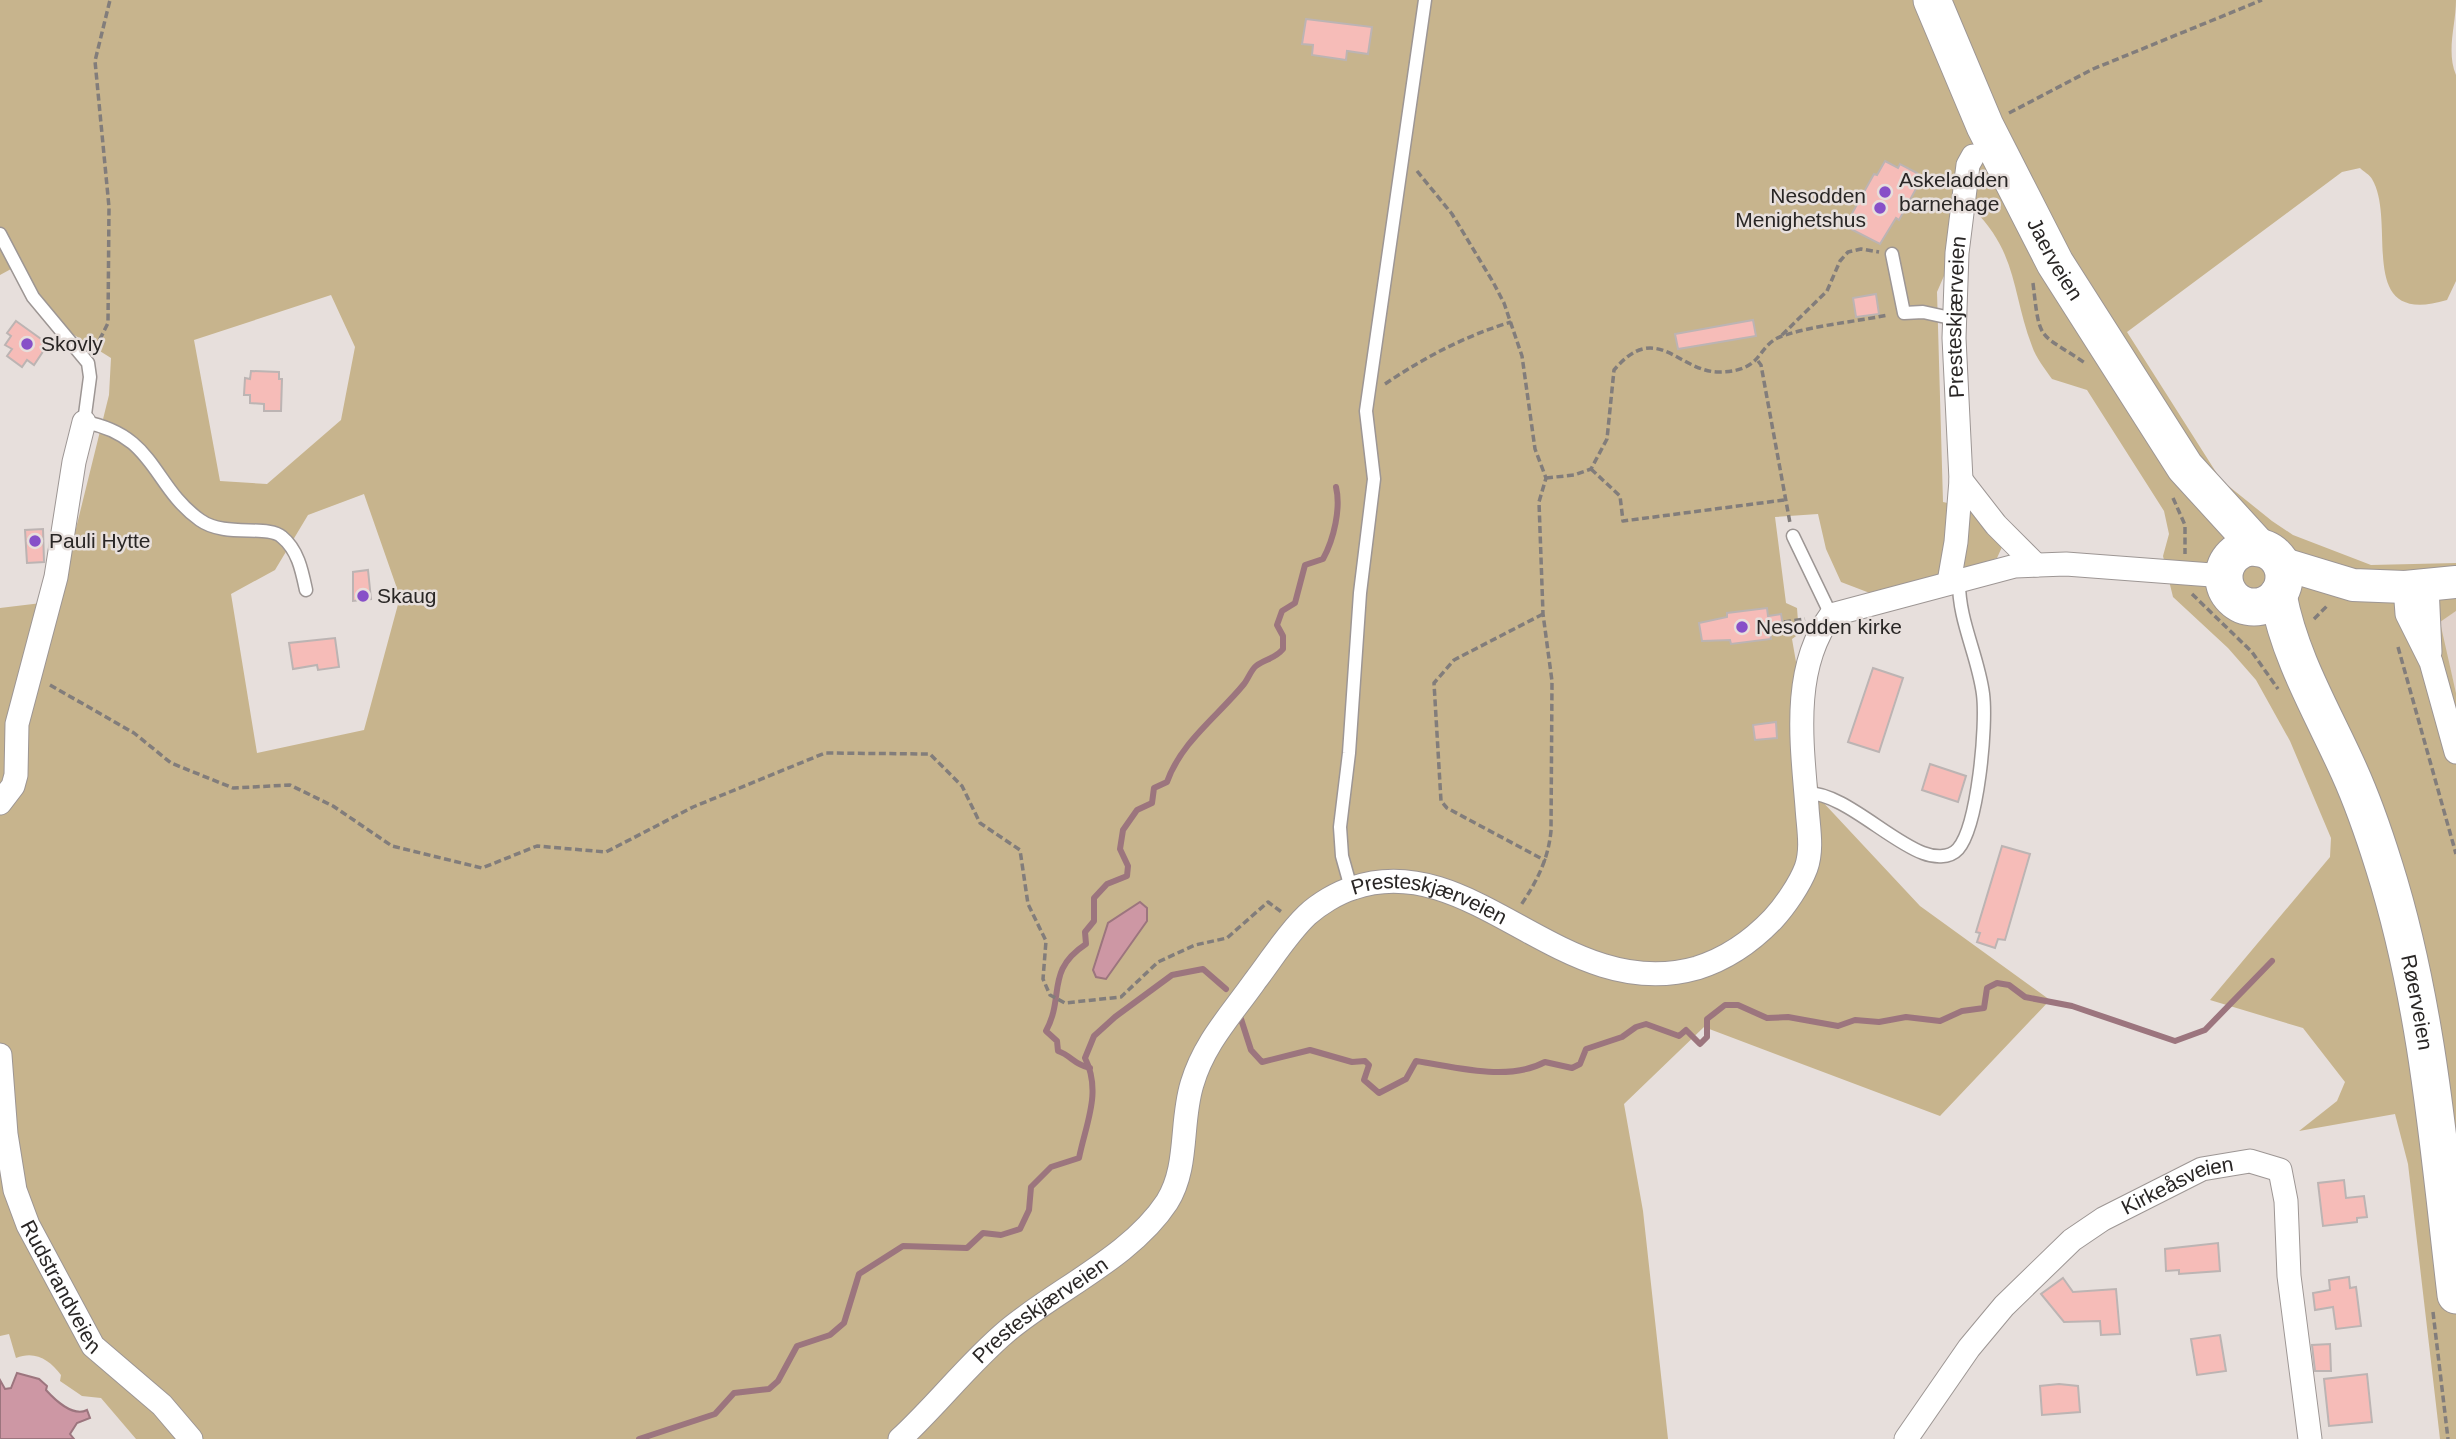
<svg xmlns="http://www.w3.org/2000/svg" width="2456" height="1439" font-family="Arial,sans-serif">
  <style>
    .built { fill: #e0d2cb }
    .green { fill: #c7b48d; fill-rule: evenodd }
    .water { fill: #cd97a4; stroke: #9c757e; stroke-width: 2 }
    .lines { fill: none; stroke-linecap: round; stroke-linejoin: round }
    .stream { stroke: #9c757e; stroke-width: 6 }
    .building { fill: #f6bcb8; stroke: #bcb4b3; stroke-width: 2 }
    .lane-casing { stroke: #9d9694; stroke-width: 15 }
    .street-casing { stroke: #9d9694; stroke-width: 25 }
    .secondary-casing { stroke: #9d9694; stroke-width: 34 }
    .primary-casing { stroke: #9d9694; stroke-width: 39 }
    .path { stroke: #827d7b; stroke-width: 3.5; stroke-dasharray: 7 3.5; stroke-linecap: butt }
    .lane { stroke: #fff; stroke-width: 12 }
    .street { stroke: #fff; stroke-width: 23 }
    .secondary { stroke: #fff; stroke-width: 32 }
    .primary { stroke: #fff; stroke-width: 37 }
    .poi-dot { fill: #8750c8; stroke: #e7dfdc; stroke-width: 2.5 }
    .labels { text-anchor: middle; stroke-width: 5; stroke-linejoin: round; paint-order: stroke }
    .poi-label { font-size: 21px; fill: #292625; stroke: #e7dfdc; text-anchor: start }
    .street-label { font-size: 21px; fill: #292625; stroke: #e7dfdc }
  </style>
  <rect width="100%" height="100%" fill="#e7dfdc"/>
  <polygon class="built" points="2456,611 2456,693 2439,622"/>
  <path class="green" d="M0,0H2456C2456,25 2446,51 2456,75V281L2447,300C2353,328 2398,223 2372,179C2370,175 2363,171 2360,168L2342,172L2127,332L2221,480L2272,521L2293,535L2371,565L2456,563V611L2440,622L2456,693V1439H2440L2408,1164L2395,1114L2299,1131L2337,1101L2345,1082L2303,1028L2210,1000L2330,857L2331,838L2290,741L2256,680L2228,648L2173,597L2163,556L2169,534L2164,511L2087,390L2052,379C2045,369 2036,358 2032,346C2012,294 2018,253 1973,209L1937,292L1943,502L1970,508L2002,547L1997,558L1914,588L1875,595L1841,582L1826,549L1818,514L1775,517L1786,603L1797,608L1799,634L1792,639L1820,799L1920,906L2050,1000L1940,1116L1704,1027L1624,1104L1643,1211L1668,1439H136L101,1398L82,1396L60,1381L61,1375C50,1360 35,1350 16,1358L9,1334L0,1336V608L58,601L109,395L111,358L63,328L11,269L0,275ZM331,295L355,347L341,420L267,484L220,481L194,340ZM364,494L400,597L364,730L257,753L231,594L275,570L308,515Z"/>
  <g class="water">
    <polygon points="1140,902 1147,908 1147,921 1106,979 1096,977 1093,970 1108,923"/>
    <path d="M17,1373L39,1379L47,1386L46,1390C55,1400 73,1417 87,1410L90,1418L77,1423L70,1434L74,1439H0V1380L5,1389L11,1388Z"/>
  </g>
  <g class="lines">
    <g class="stream">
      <path d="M1241,1019L1251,1050L1262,1062L1310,1050L1352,1062L1365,1061L1369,1065L1364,1080L1379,1093L1406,1079L1416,1061C1456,1067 1508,1082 1545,1062L1572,1068L1580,1064L1586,1049L1622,1037L1636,1027L1646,1024L1679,1036L1686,1030L1700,1044L1707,1037V1019L1725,1005H1738L1767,1018L1788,1017L1838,1026L1855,1020L1879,1022L1906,1017L1940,1021L1962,1011L1984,1008L1987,988L1997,983L2009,985L2025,997L2072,1006L2175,1041L2205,1030L2272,961"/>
      <path d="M1090,1068C1073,1064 1072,1056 1058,1051L1057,1041L1046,1031C1065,996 1045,971 1086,944L1085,932L1094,921V898L1107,884L1127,876L1128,866L1120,849L1123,830L1137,810L1152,803L1154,788L1167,782C1181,742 1218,716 1244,684C1248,679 1251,670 1256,666C1265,659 1275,659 1283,649V636L1277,625L1282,611L1295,603L1305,565L1323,559C1334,539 1341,508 1336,487"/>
      <path d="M639,1439L715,1414L734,1393L769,1389L778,1381L797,1346L830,1335L844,1323L859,1274L903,1246L967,1248L983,1233L1001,1235L1020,1229L1029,1210L1031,1187L1051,1167L1079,1158C1086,1123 1102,1092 1085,1058L1094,1036L1115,1017L1172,975L1203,969L1226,989"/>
    </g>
  </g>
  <g class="building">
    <polygon points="1306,19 1372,27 1368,54 1347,51 1346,60 1312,55 1313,45 1302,44"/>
    <polygon points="1885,161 1898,168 1900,164 1917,173 1911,184 1917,187 1899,220 1896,218 1880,244 1845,226 1874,174 1877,175"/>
    <polygon points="1876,294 1879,314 1856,317 1853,298"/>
    <polygon points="1753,320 1756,336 1678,349 1675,334"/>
    <polygon points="16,321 48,344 34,365 27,360 22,367 7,356 12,349 5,345 11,336 7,333"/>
    <polygon points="251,371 279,372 279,379 282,379 281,411 264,411 264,404 250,403 250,395 244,395 245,378 250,379"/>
    <polygon points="43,529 44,562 27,563 25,530"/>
    <polygon points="368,570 371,599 353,601 353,572"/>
    <polygon points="1767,608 1768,616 1781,614 1784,632 1770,633 1771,639 1731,644 1730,640 1702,641 1699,623 1727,617 1727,613"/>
    <polygon points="335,638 339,667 318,670 317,665 293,669 289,643"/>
    <polygon points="1873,668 1903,678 1879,752 1848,742"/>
    <polygon points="1776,722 1777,738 1755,740 1753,725"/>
    <polygon points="1930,764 1966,776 1958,802 1922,790"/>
    <polygon points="2002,846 2030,854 2005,940 1998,939 1995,948 1977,942 1980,933 1976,932"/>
    <polygon points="2344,1180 2346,1198 2364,1196 2367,1217 2357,1218 2357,1222 2323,1226 2318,1183"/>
    <polygon points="2218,1243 2220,1271 2179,1274 2179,1270 2166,1271 2165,1249"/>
    <polygon points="2349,1277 2350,1288 2356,1287 2361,1326 2336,1329 2333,1307 2315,1310 2313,1293 2330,1290 2329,1280"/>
    <polygon points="2063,1278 2073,1292 2116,1289 2120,1334 2101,1335 2100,1321 2064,1322 2041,1294"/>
    <polygon points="2220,1335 2226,1371 2197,1375 2191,1339"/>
    <polygon points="2330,1344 2331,1371 2315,1371 2312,1345"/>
    <polygon points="2367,1374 2372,1422 2329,1426 2324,1379"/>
    <polygon points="2059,1384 2078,1386 2080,1412 2042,1415 2040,1386"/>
  </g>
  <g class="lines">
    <defs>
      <g id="lane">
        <path d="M0,234L33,297L88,363L90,377L84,422C156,435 152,486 200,520C225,538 268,524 282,537C298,550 302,571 306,590"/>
        <polyline points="1892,254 1904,313 1923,312 1955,319"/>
        <polyline points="1793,536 1831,615"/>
        <path d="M1806,793C1842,792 1888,840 1923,853C1933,857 1949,859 1958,849C1978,826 1987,725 1983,694C1978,655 1958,620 1959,580"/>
        <polyline points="1351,888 1342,856 1340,827 1349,753 1360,593 1374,479 1366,411 1425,0"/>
      </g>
      <g id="street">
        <polyline points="1961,480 1996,525 2036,565"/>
        <path id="s1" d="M1949,582L1956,542L1961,480L1954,338L1957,253L1968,165L1973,156"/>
        <polyline points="2427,586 2430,652"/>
        <polyline points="2405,587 2407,614 2431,662 2456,752"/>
        <polyline points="0,803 13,786 16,775 17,724 56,577 74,462 84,422"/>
        <path id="s2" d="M0,1055L6,1134L15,1190L28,1225L93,1346L162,1405L191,1439"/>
        <path id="s3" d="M900,1439C937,1405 968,1364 1007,1331C1057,1289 1131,1257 1167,1202C1189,1167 1180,1123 1192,1084C1204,1043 1231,1015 1255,981C1272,959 1287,934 1307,915C1319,904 1337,893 1353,888C1473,847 1564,1006 1697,968C1726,959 1752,941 1773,919C1785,906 1800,884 1806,868C1813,849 1808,826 1807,807C1802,744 1791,669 1831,615L2015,566L2066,564L2225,576"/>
        <path id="s4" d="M1906,1439L1969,1348L2004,1306L2072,1240L2103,1219L2202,1169L2250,1161L2280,1170L2286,1201L2289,1276L2310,1439"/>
      </g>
      <polyline id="secondary" points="2280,563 2353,585 2405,587 2456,582"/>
      <g id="primary">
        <path id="s5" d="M1932,0L1985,126L2055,263L2185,467L2259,548"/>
        <circle cx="2254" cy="577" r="30"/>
        <path id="s6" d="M2278,595C2290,659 2323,713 2349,771C2363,802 2374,834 2384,866C2428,1005 2439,1151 2456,1295"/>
      </g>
    </defs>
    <use href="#lane" class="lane-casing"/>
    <use href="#street" class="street-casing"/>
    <use href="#secondary" class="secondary-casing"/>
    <use href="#primary" class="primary-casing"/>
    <g class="path">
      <polyline points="2009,113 2093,69 2262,0"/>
      <path d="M1417,171L1452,214L1493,282L1504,303L1522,356L1535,449L1546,478L1539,502L1543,614L1552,681L1551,831C1548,860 1537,881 1521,905"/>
      <path d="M2033,283C2040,344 2038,331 2085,363"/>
      <polyline points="1782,335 1827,291 1840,261 1848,252 1861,249 1879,252"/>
      <polyline points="95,349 108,323 109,207 95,61 110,0"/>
      <polyline points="1758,361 1761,365 1790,523"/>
      <path d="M1385,384C1425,357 1465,336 1511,322"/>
      <polyline points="1591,469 1620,496 1623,521 1784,500"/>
      <path d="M1546,478L1574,475L1591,469L1607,439L1614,370C1657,319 1679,373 1720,372C1765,371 1755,346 1782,336C1815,325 1854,322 1888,315"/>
      <polyline points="2173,498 2185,525 2185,554"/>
      <polyline points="2192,594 2252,652 2278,689"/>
      <polyline points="1543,614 1454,660 1434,683 1441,801 1447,808 1546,861"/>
      <polyline points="2314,619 2328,605"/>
      <polyline points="1784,622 1805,619"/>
      <polyline points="2398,647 2456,854"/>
      <polyline points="50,685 134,733 171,763 233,788 290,785 333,806 392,846 482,868 537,846 606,852 693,807 825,753 930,754 962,786 980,823 1020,850 1028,904 1046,941 1043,979 1050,995 1065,1003 1121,997 1158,962 1195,945 1227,938 1268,902 1283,913"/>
      <polyline points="2433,1312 2448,1439"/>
    </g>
    <use href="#lane" class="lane"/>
    <use href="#street" class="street"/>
    <use href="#secondary" class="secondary"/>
    <use href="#primary" class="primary"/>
  </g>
  <g class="poi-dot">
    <circle cx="1885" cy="192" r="7"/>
    <circle cx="1880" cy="208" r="7"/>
    <circle cx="27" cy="344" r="7"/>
    <circle cx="35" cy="541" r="7"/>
    <circle cx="363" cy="596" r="7"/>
    <circle cx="1742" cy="627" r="7"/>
  </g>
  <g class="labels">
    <g class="poi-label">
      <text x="1899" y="187">Askeladden<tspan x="1899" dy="24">barnehage</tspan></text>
      <text x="1866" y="203" text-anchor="end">Nesodden<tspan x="1866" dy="24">Menighetshus</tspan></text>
      <text x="41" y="351">Skovly</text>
      <text x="49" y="548">Pauli Hytte</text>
      <text x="377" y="603">Skaug</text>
      <text x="1756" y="634">Nesodden kirke</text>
    </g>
    <g class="street-label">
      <text dy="7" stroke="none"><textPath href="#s5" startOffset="287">Jaerveien</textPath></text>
      <text dy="7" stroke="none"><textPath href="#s1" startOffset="266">Presteskjærveien</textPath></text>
      <text dy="7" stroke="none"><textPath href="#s3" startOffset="819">Presteskjærveien</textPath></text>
      <text dy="7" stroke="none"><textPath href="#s6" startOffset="432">Røerveien</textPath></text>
      <text dy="7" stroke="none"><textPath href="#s4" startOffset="380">Kirkeåsveien</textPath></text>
      <text dy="7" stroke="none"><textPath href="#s2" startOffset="243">Rudstrandveien</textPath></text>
      <text dy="7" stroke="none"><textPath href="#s3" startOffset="191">Presteskjærveien</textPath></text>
    </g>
  </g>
</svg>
